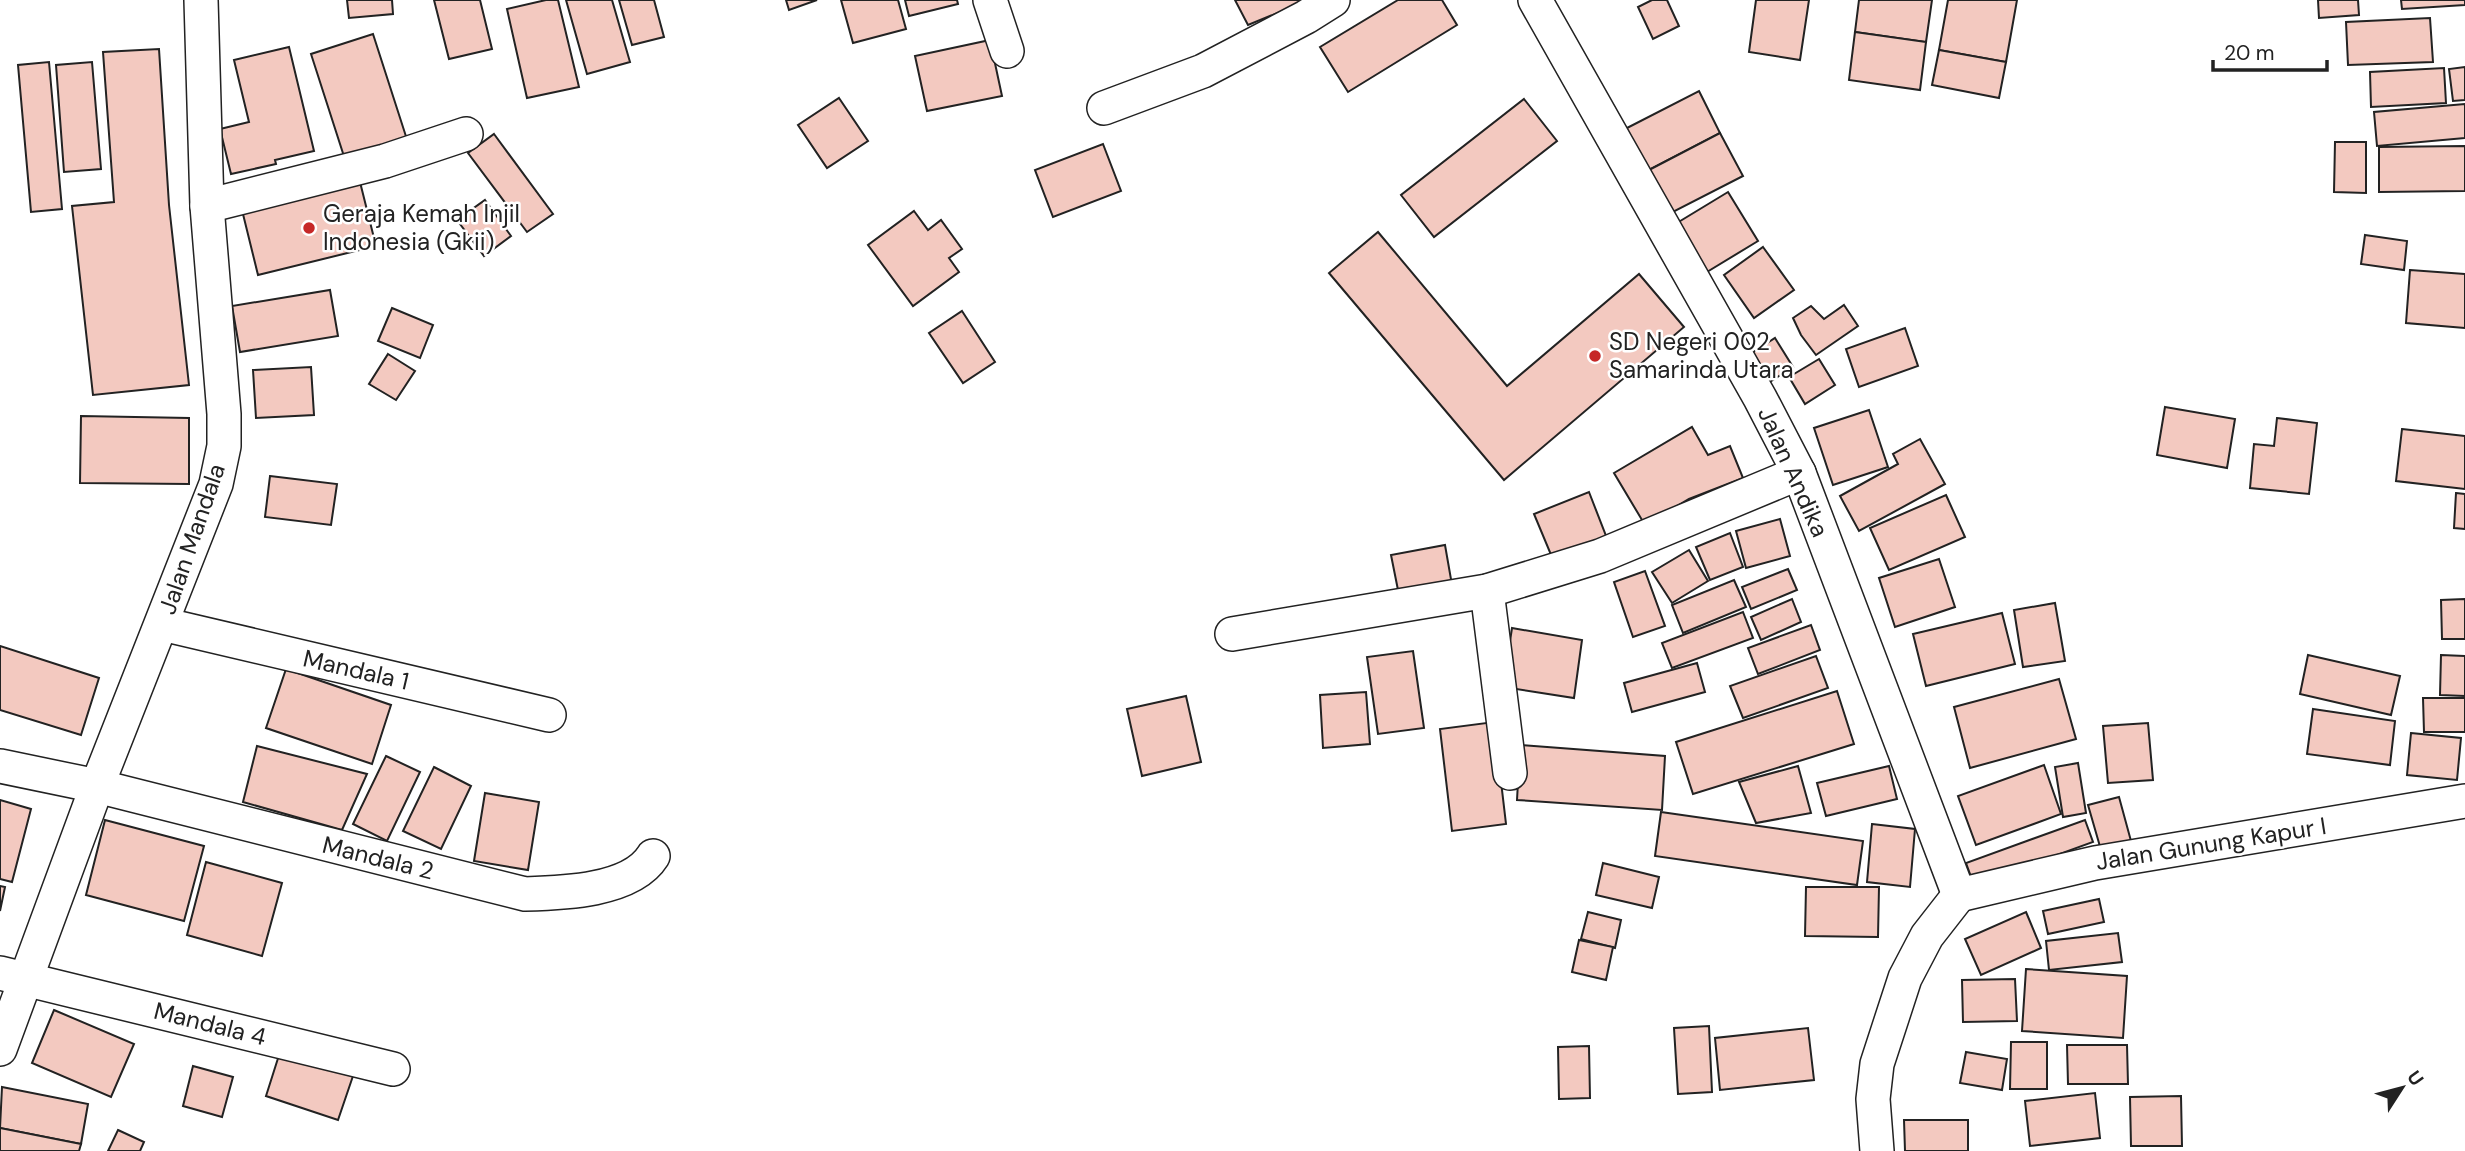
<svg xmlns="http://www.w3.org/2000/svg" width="2465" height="1151" font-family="'DM Sans',sans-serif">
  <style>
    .building { fill: #f3c9c0; stroke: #222; stroke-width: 2 }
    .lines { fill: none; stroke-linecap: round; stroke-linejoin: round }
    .street-casing { stroke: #222; stroke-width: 36 }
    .street { stroke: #fff; stroke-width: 33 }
    .poi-dot { fill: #c62828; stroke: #fff; stroke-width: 2.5 }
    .labels { text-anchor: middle; stroke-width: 5; stroke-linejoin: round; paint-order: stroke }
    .poi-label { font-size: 24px; fill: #222; stroke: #fff; text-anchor: start }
    .street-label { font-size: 24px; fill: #222; stroke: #fff }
  </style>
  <rect width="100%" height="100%" fill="#fff"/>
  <g class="building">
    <polygon points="347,0 392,0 393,14 349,18"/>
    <polygon points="434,0 480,0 492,49 449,59"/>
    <polygon points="546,0 558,0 579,87 527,98 507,9"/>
    <polygon points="566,0 612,0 630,62 587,74"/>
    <polygon points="619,0 654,0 664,37 632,45"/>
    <polygon points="786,0 817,0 789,10"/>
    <polygon points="841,0 898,0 906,29 853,43"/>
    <polygon points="905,0 957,0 958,4 909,16"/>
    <polygon points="1235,0 1309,0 1248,25"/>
    <polygon points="1398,0 1442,0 1457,25 1348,92 1320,47"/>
    <polygon points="1652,0 1667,0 1679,26 1653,39 1638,7"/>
    <polygon points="1756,0 1809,0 1800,60 1749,52"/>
    <polygon points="1859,0 1932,0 1926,42 1855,32"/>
    <polygon points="1948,0 2017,0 2006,62 1939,50"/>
    <polygon points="2318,0 2358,0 2359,15 2319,18"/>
    <polygon points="2401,0 2465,0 2465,5 2402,9"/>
    <polygon points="2430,18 2433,62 2348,65 2346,22"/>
    <polygon points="1855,32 1926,42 1920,90 1849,80"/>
    <polygon points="373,34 412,155 350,175 311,54"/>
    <polygon points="990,40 1002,96 927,111 915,56"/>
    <polygon points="289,47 314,151 275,160 276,164 231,174 220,129 249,122 234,60"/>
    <polygon points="159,49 169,205 189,385 93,395 72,206 114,202 103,52"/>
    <polygon points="1939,50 2006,62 1999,98 1932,85"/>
    <polygon points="49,62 62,209 31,212 18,65"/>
    <polygon points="92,62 101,169 64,172 56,65"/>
    <polygon points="2465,67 2465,100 2453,101 2449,69"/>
    <polygon points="2444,68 2446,103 2371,107 2370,72"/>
    <polygon points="1699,91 1720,133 1647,171 1625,129"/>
    <polygon points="839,98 868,141 827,168 798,125"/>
    <polygon points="1524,99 1557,141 1434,237 1401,195"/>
    <polygon points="2465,104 2465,138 2377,146 2374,112"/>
    <polygon points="1720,133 1743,176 1669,214 1647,171"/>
    <polygon points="494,134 553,214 527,232 468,153"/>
    <polygon points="2335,142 2366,142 2366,193 2334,192"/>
    <polygon points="1103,144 1121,191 1053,217 1035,170"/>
    <polygon points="2465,146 2465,191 2379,192 2379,147"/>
    <polygon points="360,182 376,246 258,275 242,210"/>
    <polygon points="1728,192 1758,241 1702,275 1672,226"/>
    <polygon points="485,200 511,236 484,256 457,220"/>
    <polygon points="914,211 928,230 941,220 962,249 949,258 959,272 913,306 868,245"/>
    <polygon points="1378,232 1507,386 1639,274 1684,327 1504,480 1329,273"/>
    <polygon points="2365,235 2407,241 2404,270 2361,264"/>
    <polygon points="1763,247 1794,290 1754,318 1724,275"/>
    <polygon points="2410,270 2465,274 2465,328 2406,323"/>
    <polygon points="330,290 338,336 240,352 232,306"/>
    <polygon points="1844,305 1858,326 1816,355 1801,335 1793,318 1811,306 1824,319"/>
    <polygon points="392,308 433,325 420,358 378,341"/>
    <polygon points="962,311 995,362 963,383 929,333"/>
    <polygon points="1905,328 1918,366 1859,387 1846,349"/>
    <polygon points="1775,338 1793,367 1765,385 1747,356"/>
    <polygon points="388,354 415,371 396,400 369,384"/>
    <polygon points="1819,359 1835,385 1805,404 1789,377"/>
    <polygon points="311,367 314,415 256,418 253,370"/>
    <polygon points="2165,407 2235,419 2227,468 2157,455"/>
    <polygon points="1869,410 1888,467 1833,485 1814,428"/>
    <polygon points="81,416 189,418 189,484 80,483"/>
    <polygon points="2277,418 2317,423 2309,494 2250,488 2254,444 2274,446"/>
    <polygon points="1692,427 1708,455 1730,446 1743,478 1689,499 1645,525 1614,473"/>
    <polygon points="2402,429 2465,436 2465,489 2396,481"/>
    <polygon points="1920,439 1945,484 1859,531 1840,496 1898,464 1893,454"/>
    <polygon points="270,476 337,484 331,525 265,517"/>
    <polygon points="1589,492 1608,541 1554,562 1534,514"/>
    <polygon points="2456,493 2465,494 2465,529 2454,528"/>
    <polygon points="1946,495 1965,537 1889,570 1870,528"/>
    <polygon points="1780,519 1790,556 1746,568 1736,531"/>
    <polygon points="1730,533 1743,567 1710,580 1696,547"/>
    <polygon points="1445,545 1452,585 1399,595 1391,555"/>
    <polygon points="1689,550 1708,581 1672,603 1652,572"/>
    <polygon points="1939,559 1955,607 1895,627 1879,578"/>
    <polygon points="1788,569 1797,590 1751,609 1742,587"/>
    <polygon points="1645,571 1665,626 1633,637 1614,582"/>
    <polygon points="1734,580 1746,607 1683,633 1672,605"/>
    <polygon points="1792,599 1801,622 1761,640 1751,617"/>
    <polygon points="2465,599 2465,639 2442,639 2441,600"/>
    <polygon points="2055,603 2065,661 2023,667 2014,610"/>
    <polygon points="1743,612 1753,638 1672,668 1662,643"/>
    <polygon points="2002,613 2015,664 1926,686 1913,634"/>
    <polygon points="1811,625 1820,650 1758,674 1748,648"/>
    <polygon points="1512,628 1582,640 1574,698 1503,687"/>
    <polygon points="0,646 99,678 81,735 0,710"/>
    <polygon points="1413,651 1424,728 1378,734 1367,657"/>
    <polygon points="2308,655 2400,676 2391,715 2300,694"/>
    <polygon points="2441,655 2465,656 2465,696 2440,695"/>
    <polygon points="1816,656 1828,688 1743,718 1730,686"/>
    <polygon points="1697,663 1705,692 1632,712 1624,683"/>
    <polygon points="286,669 391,705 372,764 266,728"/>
    <polygon points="2059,679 2076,739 1970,768 1954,707"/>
    <polygon points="1837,691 1854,744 1693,794 1676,742"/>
    <polygon points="1366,692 1370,744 1323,748 1320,695"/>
    <polygon points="1186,696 1201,762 1142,776 1127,709"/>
    <polygon points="2423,698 2465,698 2465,732 2424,732"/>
    <polygon points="2313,709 2395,721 2390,765 2307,754"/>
    <polygon points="1494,722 1506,824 1452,831 1440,729"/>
    <polygon points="2148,723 2153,780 2108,783 2103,726"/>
    <polygon points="2411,733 2461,738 2457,780 2407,775"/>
    <polygon points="1520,745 1665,756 1662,810 1517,800"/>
    <polygon points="257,746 367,774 342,830 243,802"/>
    <polygon points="386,756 420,772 387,841 353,824"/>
    <polygon points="2078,763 2086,813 2063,817 2055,767"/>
    <polygon points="2044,765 2061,814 1976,845 1958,796"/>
    <polygon points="1798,766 1811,813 1756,823 1739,782"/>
    <polygon points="1889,766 1897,799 1826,816 1817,783"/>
    <polygon points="434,767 471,786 441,849 403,831"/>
    <polygon points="485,793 539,802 528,870 474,861"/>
    <polygon points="2119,797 2131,841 2101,850 2088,805"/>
    <polygon points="0,800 31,809 12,882 0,879"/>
    <polygon points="1661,812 1863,841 1857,885 1655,856"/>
    <polygon points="105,820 204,846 184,921 86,895"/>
    <polygon points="2085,820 2093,842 1974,885 1966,863"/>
    <polygon points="1872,824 1915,829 1910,887 1867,882"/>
    <polygon points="206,862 282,883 262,956 187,935"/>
    <polygon points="1603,863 1659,877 1652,908 1596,895"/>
    <polygon points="0,886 5,887 0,911"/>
    <polygon points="1806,887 1879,887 1878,937 1805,936"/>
    <polygon points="2099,899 2104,922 2048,934 2043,911"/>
    <polygon points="1588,912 1621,920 1615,948 1581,939"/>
    <polygon points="2026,912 2041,948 1981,975 1965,939"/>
    <polygon points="2118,933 2122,962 2049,970 2046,941"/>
    <polygon points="1579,940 1613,947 1606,980 1572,972"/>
    <polygon points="2026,969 2127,976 2123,1038 2022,1031"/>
    <polygon points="2015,979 2017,1021 1963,1022 1962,980"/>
    <polygon points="54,1010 134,1044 111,1097 32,1063"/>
    <polygon points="1709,1026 1712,1092 1678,1094 1674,1028"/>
    <polygon points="1808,1028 1814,1080 1720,1090 1715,1038"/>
    <polygon points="2011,1042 2047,1042 2047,1089 2010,1089"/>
    <polygon points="2067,1045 2127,1045 2128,1084 2068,1084"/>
    <polygon points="1589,1046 1590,1098 1559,1099 1558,1047"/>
    <polygon points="280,1052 353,1076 338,1120 266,1096"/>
    <polygon points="1966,1052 2007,1059 2002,1090 1960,1083"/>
    <polygon points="193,1066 233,1077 222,1117 183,1106"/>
    <polygon points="2,1087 88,1104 81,1144 0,1128"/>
    <polygon points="2095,1093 2100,1138 2030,1146 2025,1101"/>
    <polygon points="2181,1096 2182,1146 2131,1146 2130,1097"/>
    <polygon points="1904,1120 1968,1120 1968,1151 1905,1151"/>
    <polygon points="0,1128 81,1144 79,1151 0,1151"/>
    <polygon points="118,1130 144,1142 140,1151 108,1151"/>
  </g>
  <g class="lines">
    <defs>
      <g id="street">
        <polyline points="990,0 1007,51"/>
        <polyline points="1535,0 1760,398 1799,473 1959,895"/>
        <polyline points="1104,108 1203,71 1306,17 1333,0"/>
        <polyline points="207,206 385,161 466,134"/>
        <polyline points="1487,591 1510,773"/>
        <polyline points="162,624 549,715"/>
        <polyline points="1232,634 1487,591 1600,556 1799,473"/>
        <path d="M0,766L97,786L525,894C563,893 631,891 653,856"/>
        <polyline points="1959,895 2095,863 2465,801"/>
        <polyline points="0,973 393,1069"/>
        <polyline points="0,1049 97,786 216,484 224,446 224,414 207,206 201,0"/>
        <polyline points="1877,1151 1873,1099 1877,1064 1905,978 1927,936 1959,895"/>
      </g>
    </defs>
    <use href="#street" class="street-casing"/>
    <use href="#street" class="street"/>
  </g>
  <g class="poi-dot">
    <circle cx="309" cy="228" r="7"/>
    <circle cx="1595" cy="356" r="7"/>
  </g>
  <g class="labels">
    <g class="poi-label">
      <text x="323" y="222">Geraja Kemah Injil<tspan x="323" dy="28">Indonesia (Gkii)</tspan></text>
      <text x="1609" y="350">SD Negeri 002<tspan x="1609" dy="28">Samarinda Utara</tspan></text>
    </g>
    <g class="street-label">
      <text transform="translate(1793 472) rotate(66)" y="8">Jalan Andika</text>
      <text transform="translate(192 539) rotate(-71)" y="8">Jalan Mandala</text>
      <text transform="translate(356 670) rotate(13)" y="8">Mandala 1</text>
      <text transform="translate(2211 844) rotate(-9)" y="8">Jalan Gunung Kapur I</text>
      <text transform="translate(378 858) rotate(14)" y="8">Mandala 2</text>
      <text transform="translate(210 1024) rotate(14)" y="8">Mandala 4</text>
    </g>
  </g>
  <g transform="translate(2402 1088) rotate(54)" stroke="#ffffff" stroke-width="5" paint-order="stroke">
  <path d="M0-5L12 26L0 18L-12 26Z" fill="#222222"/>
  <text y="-10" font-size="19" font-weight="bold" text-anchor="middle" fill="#222222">U</text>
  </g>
  <path d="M2213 60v10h114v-10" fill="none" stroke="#222222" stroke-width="3.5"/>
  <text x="2224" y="60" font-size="21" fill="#222222" stroke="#ffffff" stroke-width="5" paint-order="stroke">20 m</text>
</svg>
